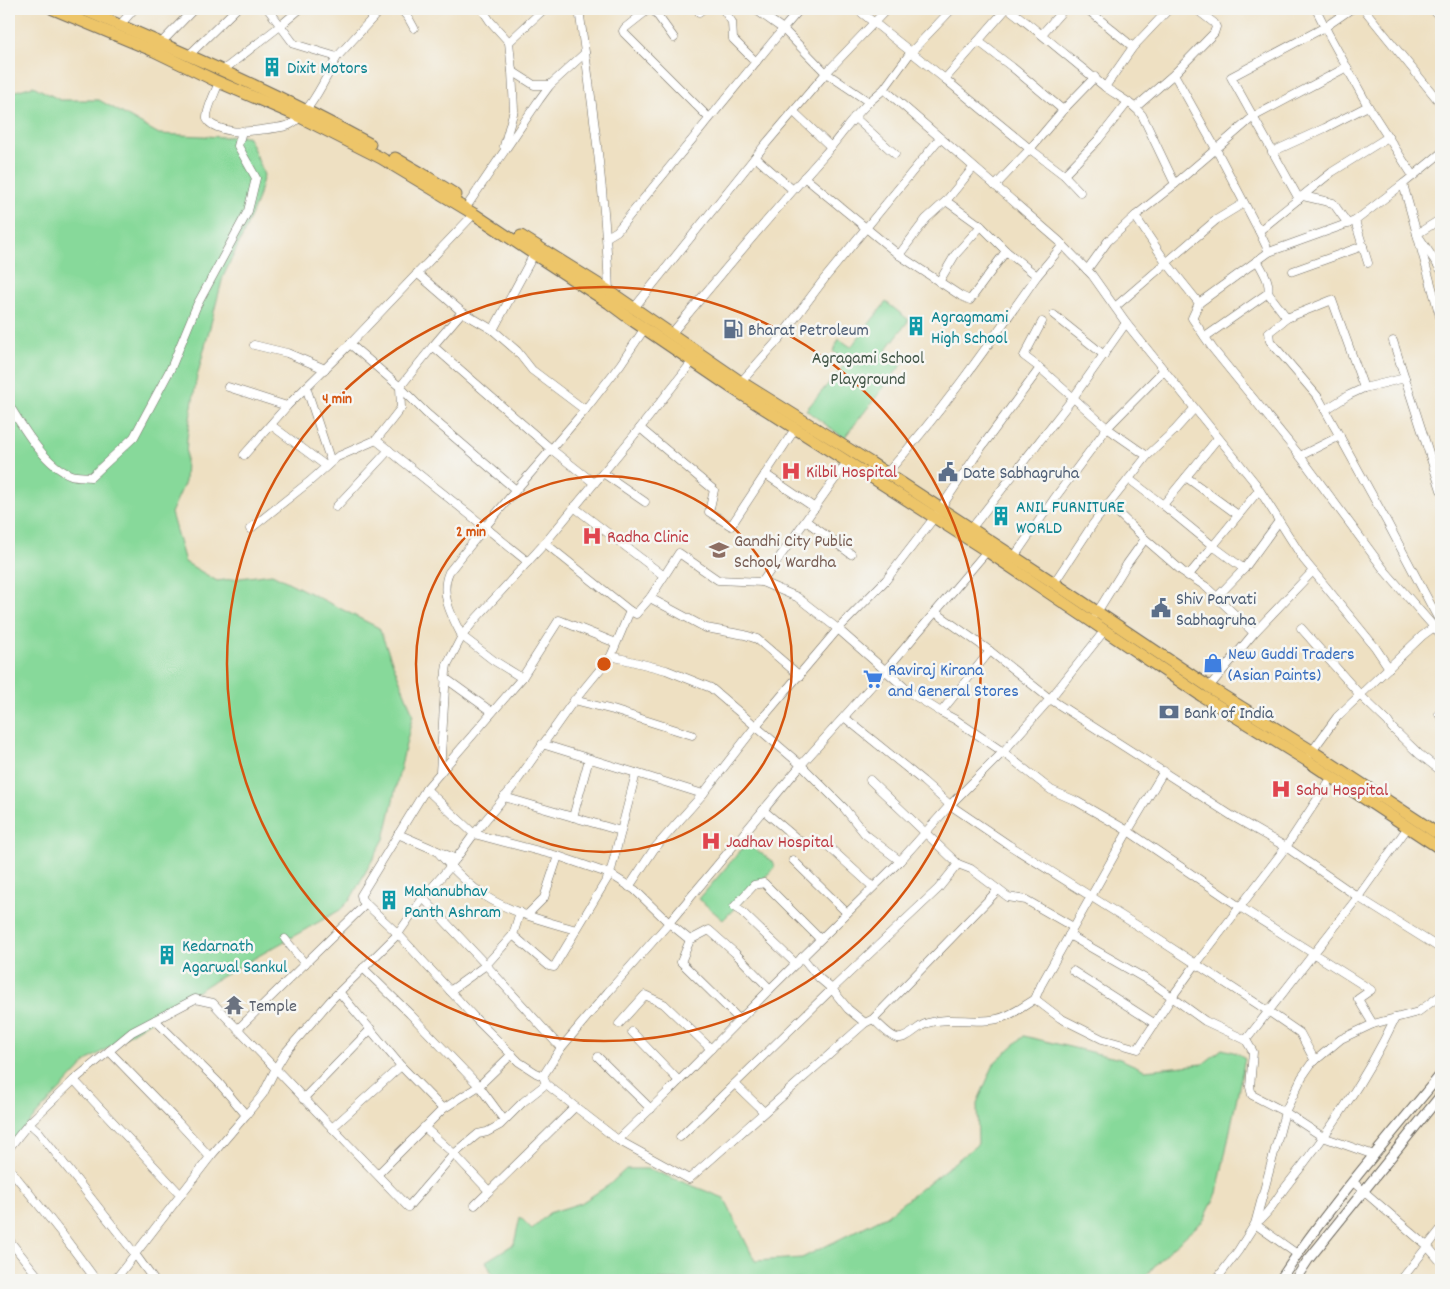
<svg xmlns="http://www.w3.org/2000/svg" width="1450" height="1289" font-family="Dekko,sans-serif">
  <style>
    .green { fill: #87d99a; stroke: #598262 }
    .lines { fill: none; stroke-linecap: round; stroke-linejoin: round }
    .minor-casing { stroke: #6f6a60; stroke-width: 9 }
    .tertiary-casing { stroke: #6f6a60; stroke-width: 11 }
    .primary-casing { stroke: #6f6a60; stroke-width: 13 }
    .minor { stroke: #fff; stroke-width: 8 }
    .tertiary { stroke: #fff; stroke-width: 9 }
    .primary { stroke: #edc569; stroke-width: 11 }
    .ring { fill: none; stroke: #d5540f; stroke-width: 2.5 }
    .labels { text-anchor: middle; stroke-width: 5; stroke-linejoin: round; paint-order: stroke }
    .culture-label { font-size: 18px; fill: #0d838f; stroke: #f6f6f2; text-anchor: start }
    .service-label { font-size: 18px; fill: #4e5e75; stroke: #f6f6f2; text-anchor: start }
    .park-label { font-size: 18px; fill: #425647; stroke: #f6f6f2 }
    .health-label { font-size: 18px; fill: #be3a42; stroke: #f6f6f2; text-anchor: start }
    .education-label { font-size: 18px; fill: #785e54; stroke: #f6f6f2; text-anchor: start }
    .shop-label { font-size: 18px; fill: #366cbe; stroke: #f6f6f2; text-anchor: start }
    .worship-label { font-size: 18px; fill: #5b616d; stroke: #f6f6f2; text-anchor: start }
    .centre { fill: #d5540f; stroke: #f6f6f2; stroke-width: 2.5 }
    .ring-label { font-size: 15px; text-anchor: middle; font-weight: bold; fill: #d5540f; stroke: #f6f6f2; stroke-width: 5; stroke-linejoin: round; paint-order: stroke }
  </style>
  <rect width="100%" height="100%" fill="#f6f6f2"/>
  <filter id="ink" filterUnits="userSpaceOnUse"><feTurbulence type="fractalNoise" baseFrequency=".02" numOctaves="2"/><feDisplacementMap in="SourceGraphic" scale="10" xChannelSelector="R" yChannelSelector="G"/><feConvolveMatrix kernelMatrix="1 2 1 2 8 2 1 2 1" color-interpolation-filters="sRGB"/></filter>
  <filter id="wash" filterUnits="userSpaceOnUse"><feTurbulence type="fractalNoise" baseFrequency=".0096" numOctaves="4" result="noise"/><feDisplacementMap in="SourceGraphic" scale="20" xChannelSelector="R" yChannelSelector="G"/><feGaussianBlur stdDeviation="1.12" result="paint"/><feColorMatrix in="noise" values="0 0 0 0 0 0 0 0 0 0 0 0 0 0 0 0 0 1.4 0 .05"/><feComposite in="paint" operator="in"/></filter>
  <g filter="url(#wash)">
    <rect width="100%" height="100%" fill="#eee0c2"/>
    <g class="green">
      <polygon points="33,86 60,100 99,100 159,134 223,137 247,136 252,145 264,175 257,201 243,235 223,277 196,381 187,438 185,482 171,513 185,562 217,581 272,574 379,628 413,714 384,839 350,900 340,910 214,981 87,1061 9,1144 9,93"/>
      <polygon points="886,302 909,320 886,350 903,363 844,438 806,410 845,364 833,351 839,339 851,347"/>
      <polygon points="747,843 773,862 775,867 723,920 699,899"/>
      <polygon points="1024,1036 1120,1059 1145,1070 1203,1064 1222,1049 1237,1053 1245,1058 1217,1193 1204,1220 1167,1252 1142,1280 495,1280 486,1261 514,1244 520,1217 532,1229 549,1213 581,1203 609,1185 626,1169 649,1169 724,1198 755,1261 802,1258 886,1216 978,1144 977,1103 995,1062"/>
    </g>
  </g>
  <g filter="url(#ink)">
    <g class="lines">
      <defs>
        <g id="minor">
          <polyline points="401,9 409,19 414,28"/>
          <polyline points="482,9 490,21 509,42 544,9"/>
          <path d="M579,9C592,103 606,198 609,293"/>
          <polyline points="649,9 625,28 623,31 624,33 709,118"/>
          <polyline points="653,9 674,38"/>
          <polyline points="723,9 732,22 733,39 756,62"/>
          <polyline points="857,9 945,79 1006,9"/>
          <path d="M1009,9C1042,34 1073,61 1105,87C1117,96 1132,102 1142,115L1175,184L1216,149L1174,74L1214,33L1216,27L1214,23L1196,9"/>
          <polyline points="1087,9 1133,47"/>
          <polyline points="1316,9 1329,35 1368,106"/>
          <polyline points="1364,9 1441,104"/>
          <polyline points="1433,9 1441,19"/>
          <polyline points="699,12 703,9"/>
          <polyline points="120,25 134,9"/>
          <polyline points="1042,34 1064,9"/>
          <polyline points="978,41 1012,67 1063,110 1095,77"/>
          <polyline points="159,45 194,9"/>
          <polyline points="188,56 236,9"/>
          <polyline points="337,57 381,9"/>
          <polyline points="222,71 280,26 300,9"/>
          <polyline points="512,71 534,85 550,85"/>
          <polyline points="945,79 1030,149 1063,110"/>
          <path d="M219,82C216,91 206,110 207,118C208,126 225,130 232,131C239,133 282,128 289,125C308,117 328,74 337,57L294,44L268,9"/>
          <polyline points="1105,87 1133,47 1169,9"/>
          <polyline points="884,89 911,52 952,9"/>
          <polyline points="869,102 884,89 1059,241 1092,275 1126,323 1255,483 1304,560 1375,647 1389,668"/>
          <polyline points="1136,107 1174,74"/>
          <polyline points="794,112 831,147"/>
          <polyline points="854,117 895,154"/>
          <polyline points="504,146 514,110 512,71 509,42"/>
          <polyline points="1272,152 1325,128 1368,106 1413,176 1403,184 1441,320"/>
          <polyline points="755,157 793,190"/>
          <polyline points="1064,175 1098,140 1128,102"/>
          <polyline points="1413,176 1441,153"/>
          <polyline points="804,177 899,255 961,296 970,300 1006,251"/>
          <polyline points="1175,184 1135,216 1166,262 1199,303 1192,318 1213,349 1300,456 1385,571 1434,627 1441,624"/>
          <polyline points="995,186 1030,149 1064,175 1080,192"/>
          <polyline points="1303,196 1333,203 1348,224"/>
          <polyline points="1299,199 1231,77 1325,27 1351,9"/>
          <polyline points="469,203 539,100 550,85 585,53"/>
          <polyline points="1441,219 1417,234 1441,270"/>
          <polyline points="1259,231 1216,149 1253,117 1347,67"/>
          <polyline points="607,237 617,231 783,29 755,9"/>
          <polyline points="1269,252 1259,231 1332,172 1388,137"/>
          <polyline points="899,255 926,219 946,201 973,168"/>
          <polyline points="1368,263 1355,221 1403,184"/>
          <polyline points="1087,270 1108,241 1135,216"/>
          <polyline points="1293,271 1363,246"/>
          <polyline points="417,273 462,312"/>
          <polyline points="1037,276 1063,245"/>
          <polyline points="939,282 955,255 981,226"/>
          <polyline points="1268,293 1287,318"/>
          <polyline points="1199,303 1269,252 1355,221"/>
          <polyline points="1115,307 1216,220 1244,203"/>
          <polyline points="634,308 764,146 826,73 783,29 800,9"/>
          <polyline points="1054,315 1104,355"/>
          <polyline points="493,330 517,351 532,370 585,410 620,365 645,328"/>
          <path d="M672,333C722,273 772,213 825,154C840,137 852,118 869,102L826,73L887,9"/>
          <path d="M1205,337L1268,293C1271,282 1262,270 1257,260"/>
          <polyline points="1393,341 1441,490"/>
          <polyline points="350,344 400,387 433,346 462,312 493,330 534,254"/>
          <polyline points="254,345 287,353 325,369"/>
          <polyline points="433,346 551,449 594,483"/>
          <polyline points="1040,368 1024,356 1042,322"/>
          <polyline points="1405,378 1364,388 1332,300 1287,318 1269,332 1270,341 1318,397 1387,522 1441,624"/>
          <polyline points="741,382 780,338 825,278 940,138"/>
          <polyline points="228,387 287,406"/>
          <polyline points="306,387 331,462"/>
          <polyline points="400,387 426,413 516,490 585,410"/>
          <polyline points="400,387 401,408 376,440 485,527 516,490"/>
          <path d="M9,405C23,427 45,466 71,475C77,477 85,476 91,477L134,437L171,368L197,305L248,211L256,178L238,146L242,131"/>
          <polyline points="1325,410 1349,395 1364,388"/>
          <polyline points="271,425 326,466"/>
          <polyline points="640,428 714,490 709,512 731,526 795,429"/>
          <polyline points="1218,438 1163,505 1213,546 1259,490"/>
          <polyline points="244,455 287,406 350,344 474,214"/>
          <polyline points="1147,456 1175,430 1194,409"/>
          <polyline points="1300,456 1340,436"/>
          <polyline points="603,473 645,502"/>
          <path d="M887,473C942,412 989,344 1037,276L1006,251L981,226L946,201"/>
          <polyline points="765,474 815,508"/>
          <polyline points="1186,477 1238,515"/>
          <polyline points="1129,479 1163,505"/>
          <polyline points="336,507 389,450"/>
          <polyline points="574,507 664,576"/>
          <polyline points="806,521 851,554"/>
          <polyline points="250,529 309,482 337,457 376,440"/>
          <polyline points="971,529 1073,398 1126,323"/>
          <polyline points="1145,539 1182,571 1205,586 1254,633"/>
          <polyline points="545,543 630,611"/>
          <polyline points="1014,557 1054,499 1107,428 1164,370"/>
          <polyline points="1188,576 1213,546 1244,569 1279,521"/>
          <polyline points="762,582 847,462"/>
          <polyline points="1217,597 1244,569"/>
          <polyline points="650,598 706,628 745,635 757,639 800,676"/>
          <polyline points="935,612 990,651 1050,699 1232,816 1286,847 1358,897 1441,949"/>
          <polyline points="1096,614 1127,564 1145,539 1109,504"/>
          <polyline points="1301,628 1361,696 1388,722 1392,728 1419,754 1441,771"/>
          <polyline points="616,643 559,620 522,678 426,789 474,834 512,788 570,706 611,656 630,611 636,614 650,598 679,553 718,580 762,582 797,597 838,629 912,694 941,712 990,651"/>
          <polyline points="611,656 666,670 711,688 801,765 844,808 865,834 900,861"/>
          <polyline points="445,678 492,712"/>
          <polyline points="522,678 493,660 462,636 473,622 545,543 640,428 692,362"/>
          <polyline points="1209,687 1254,633 1313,571"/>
          <polyline points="574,700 613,710 692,735"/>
          <polyline points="941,712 956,720 1003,752 1051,790 1076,801 1128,831 1240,907 1371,990 1358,999 1373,1024"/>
          <polyline points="1439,714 1441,716"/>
          <polyline points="844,717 923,781 950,805 1009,845 1141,928 1268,1011 1300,1033 1315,1061"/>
          <polyline points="542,744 636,773"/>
          <polyline points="1310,754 1337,717 1422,636 1434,627 1441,636"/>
          <polyline points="1164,771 1128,831 1041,985 1035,999 1060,1018 1102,1039 1138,1049 1172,997 1196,964 1286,847 1332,777"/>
          <path d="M440,773L446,671L447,665L462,636C452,617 439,594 449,572L485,527L528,562"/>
          <polyline points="870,780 958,864 971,869 1008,897 1026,900 1073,927"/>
          <polyline points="426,789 361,895 362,900 398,934 474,1017 519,1062 536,1073 543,1076"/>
          <polyline points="504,797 621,831"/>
          <polyline points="763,810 802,843"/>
          <polyline points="573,817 589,759"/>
          <polyline points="398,834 456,859"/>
          <polyline points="829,847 873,887"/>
          <path d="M437,851C451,867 467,884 485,896C512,913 545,921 576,930"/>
          <polyline points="793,860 847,913"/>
          <polyline points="629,887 654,849 703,794"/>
          <polyline points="423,898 486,965 561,1048 543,1076"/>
          <polyline points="527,915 544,898 558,856"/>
          <polyline points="513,935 549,966 554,967 610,874 635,890 669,923 690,940"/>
          <polyline points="1069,935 1151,982 1205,1021 1246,1040 1253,1052 1250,1087 1252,1095 1285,1112 1323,1137 1374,1155"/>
          <polyline points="285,939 305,964"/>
          <polyline points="802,957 819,978 832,989 938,889 958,864"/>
          <polyline points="796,964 742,912 734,907 754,885 764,883 820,939"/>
          <polyline points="363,968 410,1014 479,1086 504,1120"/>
          <polyline points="1073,971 1154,1023"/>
          <polyline points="450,991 486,965 513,935 520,912"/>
          <polyline points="340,993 401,1066 443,1109 378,1174"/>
          <path d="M873,1019C880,1025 889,1036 897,1038C908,1040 918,1025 928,1023C950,1016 975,1024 997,1019C1011,1016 1024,1006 1035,999"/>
          <polyline points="155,1020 218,1082 246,1115"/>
          <polyline points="740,1020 681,962 690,940 709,930 735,953 770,989"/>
          <polyline points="619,1024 645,995 664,1004 711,1049"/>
          <polyline points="238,1029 366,904"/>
          <polyline points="632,1032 679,1081"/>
          <polyline points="1246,1040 1358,897 1408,827"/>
          <polyline points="561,1048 608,992 669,923 801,765 891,664 987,551"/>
          <polyline points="109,1051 177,1121 210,1157"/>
          <polyline points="598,1057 651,1109"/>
          <polyline points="74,1080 181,1195"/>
          <polyline points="546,1084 618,1140 689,1179 865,1023"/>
          <polyline points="735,1084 764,1112"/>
          <polyline points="303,1099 371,1029"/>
          <polyline points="443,1109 479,1086 512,1054"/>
          <polyline points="29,1123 39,1132 135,1254 154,1280"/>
          <polyline points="424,1127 454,1154 489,1191"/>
          <polyline points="332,1128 401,1066"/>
          <polyline points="680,1137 832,989 848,1009 865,1023 873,1019 998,890"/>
          <polyline points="618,1140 670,1090 770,989 900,861 950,805 1003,752 1050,699 1105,630"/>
          <polyline points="9,1148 29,1123 74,1080 132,1032 195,999 213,1003 226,1017 408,1207 454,1154 478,1134 487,1132 500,1125 523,1102 546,1084 543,1076"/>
          <polyline points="9,1168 62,1234 96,1280"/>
          <polyline points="1353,1182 1427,1246 1441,1262"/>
          <polyline points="475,1205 575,1107"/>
          <polyline points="9,1240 41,1280"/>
          <path d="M1297,1254L1255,1224C1267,1216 1275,1201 1284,1189C1326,1136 1366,1080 1395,1018"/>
          <polyline points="115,1280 210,1157 246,1115 263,1094 276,1068 285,1053 331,1000 398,934 423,898 450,867 474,834 558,856 610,874 636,773 703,794 755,727 838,629 886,580 934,518 981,448 1040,368 1107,428 1147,456 1093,524 1054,583"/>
          <polyline points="1216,1280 1238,1251 1255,1224 1285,1112 1302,1077 1311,1064 1341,1039 1373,1024 1418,1012 1441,995"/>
          <polyline points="1401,1280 1441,1229"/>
        </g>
        <g id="tertiary">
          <path d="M1280,1280C1328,1207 1386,1141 1441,1074"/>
          <polyline points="1295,1280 1308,1260 1441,1095"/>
        </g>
        <g id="primary">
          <polyline points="53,9 154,51 214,80 300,117 381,158 474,214 534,254 609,303 629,318 732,388 987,551 1202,696 1306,760 1441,849"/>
          <path d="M82,9C180,51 277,93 370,144"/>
          <polyline points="395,158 421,173 456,195"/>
          <polyline points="521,236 609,291 741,382 871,463 1054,583 1209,687 1312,751 1441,836"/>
        </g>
      </defs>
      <use href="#minor" class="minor-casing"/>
      <use href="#tertiary" class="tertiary-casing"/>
      <use href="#primary" class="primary-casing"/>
      <use href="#minor" class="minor"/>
      <use href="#tertiary" class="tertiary"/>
      <use href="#primary" class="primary"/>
    </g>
  </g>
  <g class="ring">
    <circle cx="604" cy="664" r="188"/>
    <circle cx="604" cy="664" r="377"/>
  </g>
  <defs>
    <symbol id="building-bare" viewBox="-9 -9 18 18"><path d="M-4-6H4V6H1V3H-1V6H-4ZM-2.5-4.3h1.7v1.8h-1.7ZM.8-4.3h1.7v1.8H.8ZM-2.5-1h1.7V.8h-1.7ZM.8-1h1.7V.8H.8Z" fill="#0f9aa8" stroke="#f6f6f2" stroke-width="2.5" paint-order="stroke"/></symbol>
    <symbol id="fuel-bare" viewBox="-9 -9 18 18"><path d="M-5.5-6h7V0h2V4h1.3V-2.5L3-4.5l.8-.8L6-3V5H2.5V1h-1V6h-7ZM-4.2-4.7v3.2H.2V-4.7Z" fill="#5c6f8a" stroke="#f6f6f2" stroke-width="2.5" paint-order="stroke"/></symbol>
    <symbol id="hospital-bare" viewBox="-9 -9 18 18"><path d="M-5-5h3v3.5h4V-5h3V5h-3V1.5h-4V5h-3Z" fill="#e0444e" stroke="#f6f6f2" stroke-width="2.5" paint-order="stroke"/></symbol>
    <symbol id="civic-bare" viewBox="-9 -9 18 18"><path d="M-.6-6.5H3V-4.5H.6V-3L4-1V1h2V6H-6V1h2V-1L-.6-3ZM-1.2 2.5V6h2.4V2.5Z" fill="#5c6f8a" stroke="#f6f6f2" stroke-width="2.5" paint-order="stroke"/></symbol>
    <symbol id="school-bare" viewBox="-9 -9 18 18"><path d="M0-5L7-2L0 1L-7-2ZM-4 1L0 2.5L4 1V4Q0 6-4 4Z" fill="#8d6e63" stroke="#f6f6f2" stroke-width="2.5" paint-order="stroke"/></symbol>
    <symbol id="shop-bare" viewBox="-9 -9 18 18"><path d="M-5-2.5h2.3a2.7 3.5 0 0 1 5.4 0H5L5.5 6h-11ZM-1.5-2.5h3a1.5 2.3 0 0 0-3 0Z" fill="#3f7fe0" stroke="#f6f6f2" stroke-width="2.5" paint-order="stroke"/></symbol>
    <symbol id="supermarket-bare" viewBox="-9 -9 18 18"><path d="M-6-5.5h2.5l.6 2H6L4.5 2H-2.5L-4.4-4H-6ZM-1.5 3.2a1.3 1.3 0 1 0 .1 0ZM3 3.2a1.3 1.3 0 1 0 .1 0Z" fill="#3f7fe0" stroke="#f6f6f2" stroke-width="2.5" paint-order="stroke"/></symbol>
    <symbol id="bank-bare" viewBox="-9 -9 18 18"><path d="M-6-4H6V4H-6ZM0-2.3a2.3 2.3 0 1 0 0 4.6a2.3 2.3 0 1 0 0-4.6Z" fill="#5c6f8a" stroke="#f6f6f2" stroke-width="2.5" paint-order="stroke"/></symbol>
    <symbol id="temple-bare" viewBox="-9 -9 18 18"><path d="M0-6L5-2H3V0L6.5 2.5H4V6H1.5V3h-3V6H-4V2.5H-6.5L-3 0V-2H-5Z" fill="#6b7280" stroke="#f6f6f2" stroke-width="2.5" paint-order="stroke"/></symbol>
  </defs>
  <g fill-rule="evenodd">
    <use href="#building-bare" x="258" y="53" width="28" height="28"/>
    <use href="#building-bare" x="902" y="312" width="28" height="28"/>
    <use href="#fuel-bare" x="719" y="315" width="28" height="28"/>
    <use href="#hospital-bare" x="777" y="457" width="28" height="28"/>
    <use href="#civic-bare" x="934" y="458" width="28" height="28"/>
    <use href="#building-bare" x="987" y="502" width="28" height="28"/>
    <use href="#hospital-bare" x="578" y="522" width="28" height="28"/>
    <use href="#school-bare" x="705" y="536" width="28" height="28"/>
    <use href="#civic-bare" x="1147" y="594" width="28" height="28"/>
    <use href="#shop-bare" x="1199" y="649" width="28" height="28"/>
    <use href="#supermarket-bare" x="859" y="665" width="28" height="28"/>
    <use href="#bank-bare" x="1155" y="698" width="28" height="28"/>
    <use href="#hospital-bare" x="1267" y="775" width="28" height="28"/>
    <use href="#hospital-bare" x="697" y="827" width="28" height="28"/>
    <use href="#building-bare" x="375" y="886" width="28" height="28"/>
    <use href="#building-bare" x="153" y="941" width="28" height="28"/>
    <use href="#temple-bare" x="220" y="991" width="28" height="28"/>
  </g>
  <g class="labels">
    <g class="culture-label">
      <text x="287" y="73">Dixit Motors</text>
      <text x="931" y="322">Agragmami<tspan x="931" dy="21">High School</tspan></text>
      <text x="1016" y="512">ANIL FURNITURE<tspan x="1016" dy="21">WORLD</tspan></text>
      <text x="404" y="896">Mahanubhav<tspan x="404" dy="21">Panth Ashram</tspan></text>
      <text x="182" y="951">Kedarnath<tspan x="182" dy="21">Agarwal Sankul</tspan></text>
    </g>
    <g class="service-label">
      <text x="748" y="335">Bharat Petroleum</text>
      <text x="963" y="478">Date Sabhagruha</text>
      <text x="1176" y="604">Shiv Parvati<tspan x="1176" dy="21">Sabhagruha</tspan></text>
      <text x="1184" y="718">Bank of India</text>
    </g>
    <g class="park-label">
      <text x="868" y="363">Agragami School<tspan x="868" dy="21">Playground</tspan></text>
    </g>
    <g class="health-label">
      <text x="806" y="477">Kilbil Hospital</text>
      <text x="607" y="542">Radha Clinic</text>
      <text x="1296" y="795">Sahu Hospital</text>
      <text x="726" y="847">Jadhav Hospital</text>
    </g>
    <g class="education-label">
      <text x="734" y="546">Gandhi City Public<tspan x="734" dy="21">School, Wardha</tspan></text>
    </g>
    <g class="shop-label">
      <text x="1228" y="659">New Guddi Traders<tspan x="1228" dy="21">(Asian Paints)</tspan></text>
      <text x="888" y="675">Raviraj Kirana<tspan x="888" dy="21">and General Stores</tspan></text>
    </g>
    <g class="worship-label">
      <text x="249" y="1011">Temple</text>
    </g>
  </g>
  <circle cx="604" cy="664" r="8" class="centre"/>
  <g class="ring-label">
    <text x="337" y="403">4 min</text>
    <text x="471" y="536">2 min</text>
  </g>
  <rect width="1450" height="1289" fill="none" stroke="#f6f6f2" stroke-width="30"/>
</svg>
